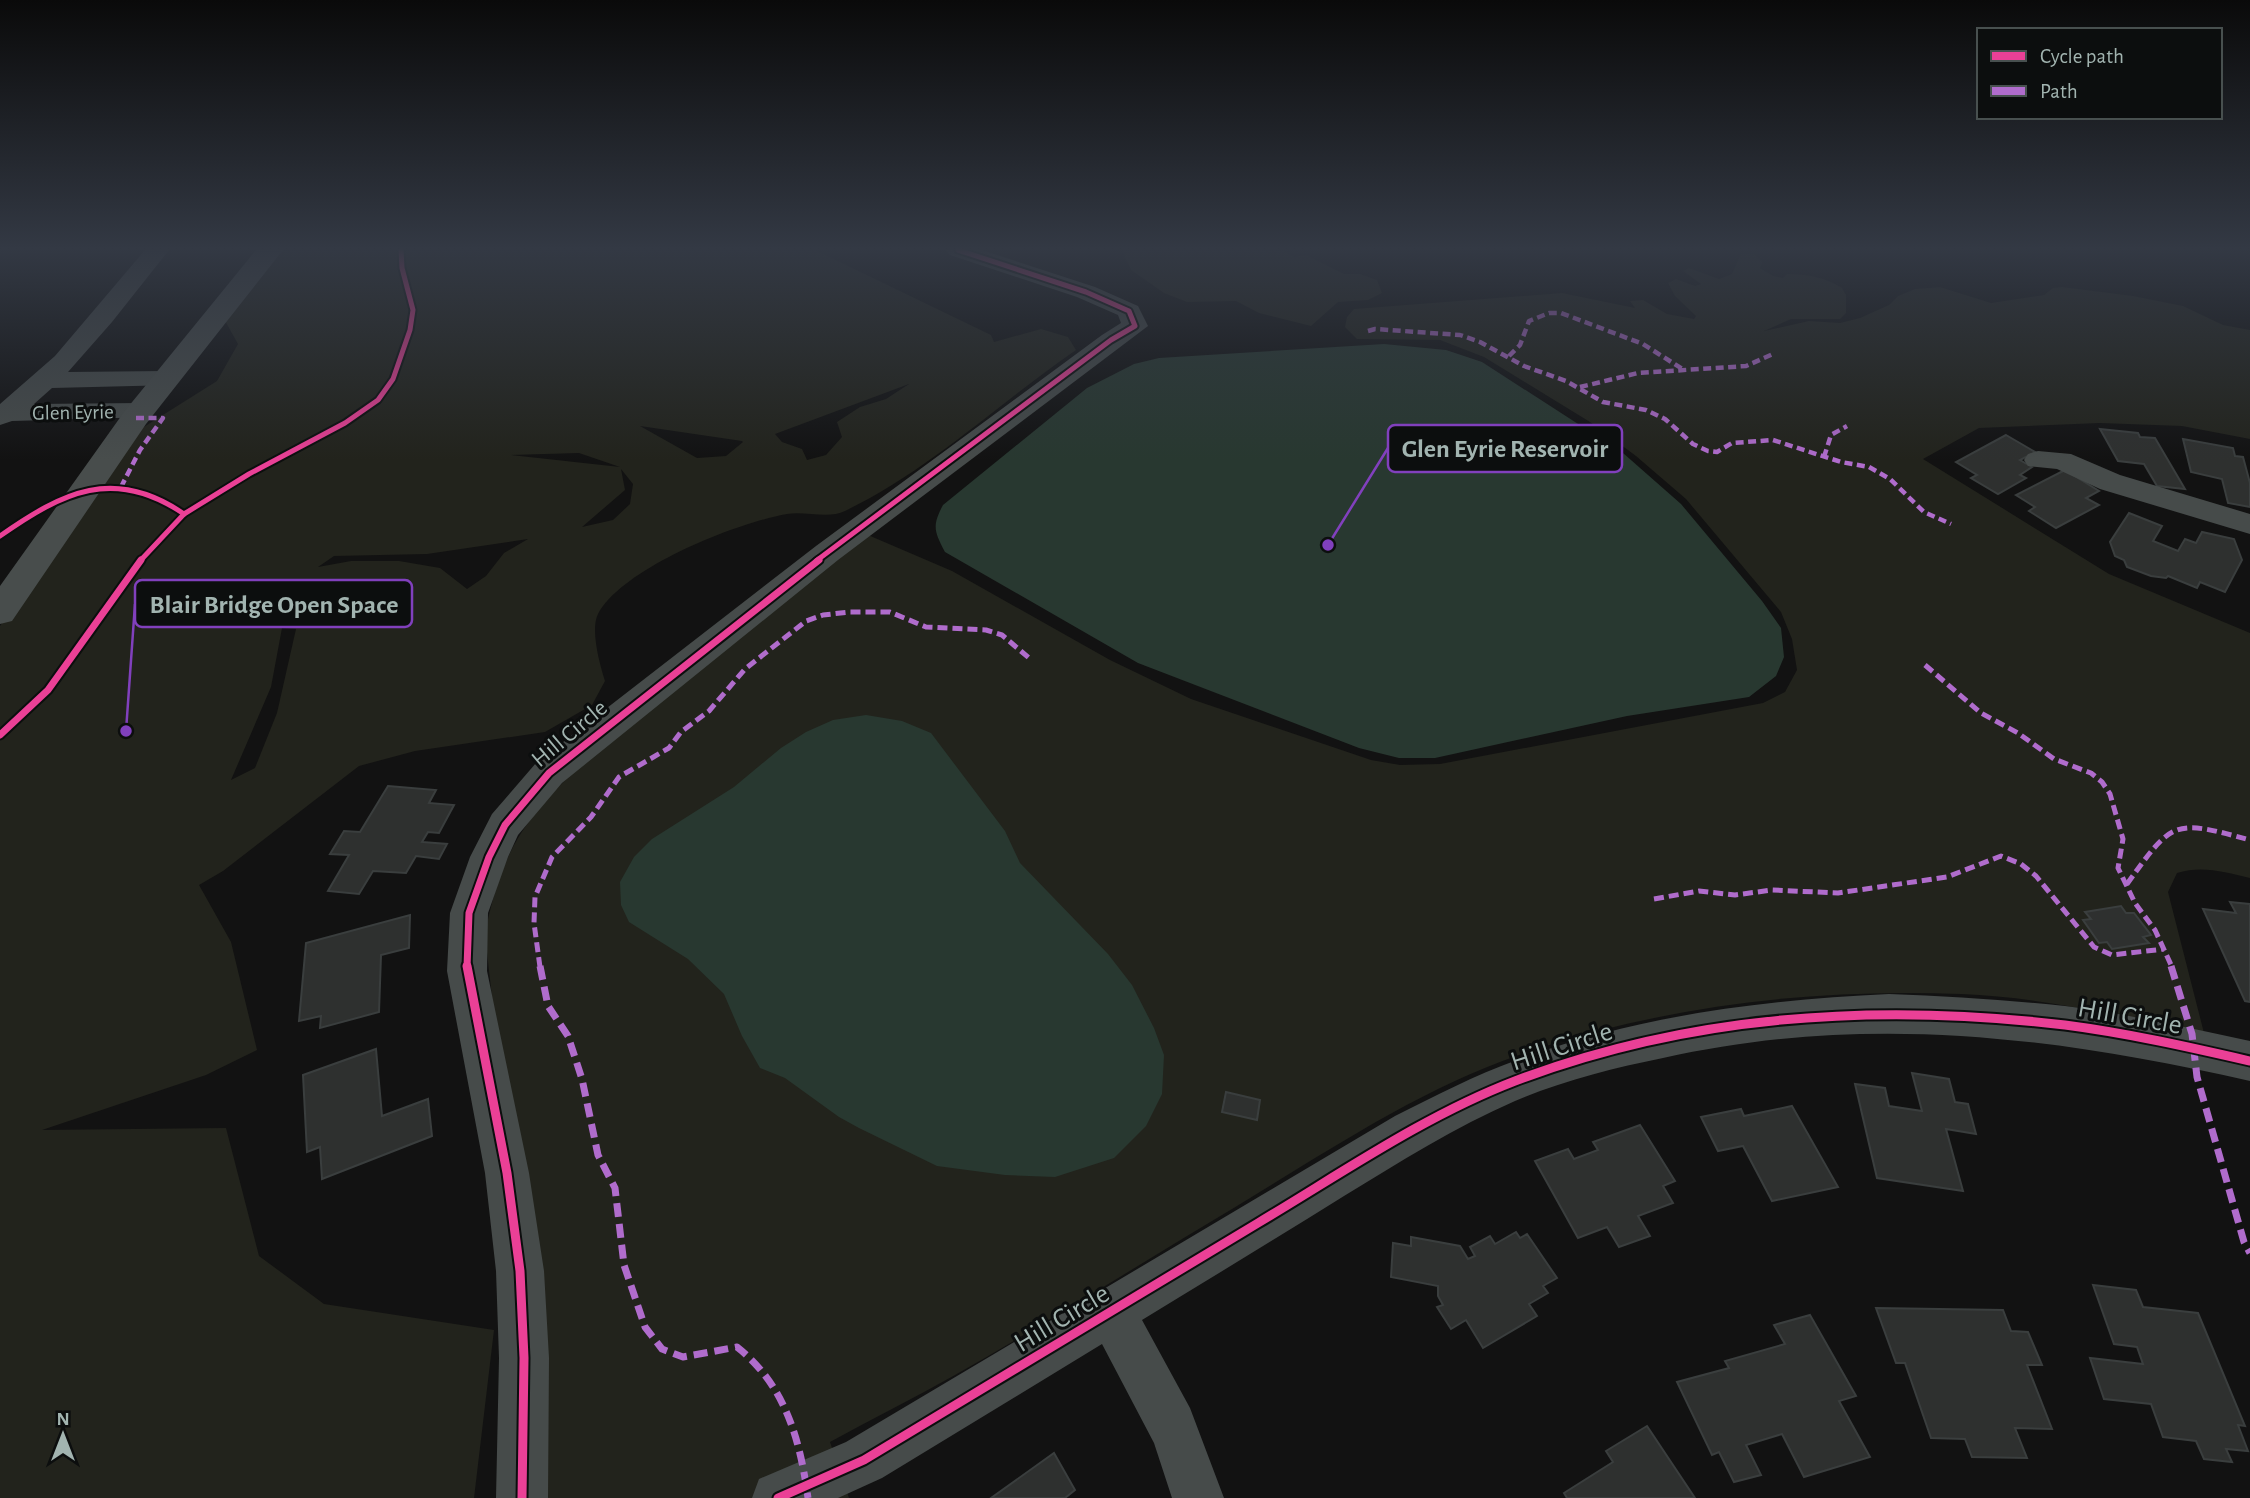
<svg xmlns="http://www.w3.org/2000/svg" width="2250" height="1498" font-family="'Alegreya Sans',sans-serif">
  <style>
    .green { fill: #22231c; fill-rule: evenodd }
    .water { fill: #283830 }
    .building { fill: #2e302f; stroke: #3a3e3e; stroke-width: 2 }
    .lines { fill: none; stroke-linecap: round; stroke-linejoin: round }
    .minor { fill: #464b4a; fill-rule: evenodd }
    .major { fill: #484d4c; fill-rule: evenodd }
    .quiet-far2 { stroke: #b06ccc; stroke-width: 4.5; stroke-dasharray: 8 4.5; stroke-linecap: butt }
    .quiet-far1 { stroke: #b06ccc; stroke-width: 5; stroke-dasharray: 10 5; stroke-linecap: butt }
    .quiet { stroke: #b06ccc; stroke-width: 7; stroke-dasharray: 14 7; stroke-linecap: butt }
    .cycleway-far2-casing { stroke: #0c0e0e; stroke-width: 9 }
    .cycleway-far1-casing { stroke: #0c0e0e; stroke-width: 11 }
    .cycleway-casing { stroke: #0c0e0e; stroke-width: 13 }
    .cycleway-far2 { stroke: #ea4096; stroke-width: 5 }
    .cycleway-far1 { stroke: #ea4096; stroke-width: 7 }
    .cycleway { stroke: #ea4096; stroke-width: 9 }
    .labels { text-anchor: middle; stroke-width: 6; stroke-linejoin: round; paint-order: stroke }
    .far-street-label { font-size: 21px; fill: #a2b4b0; stroke: #0c0e0e }
    .street-label { font-size: 24px; fill: #a2b4b0; stroke: #0c0e0e }
    .near-street-label { font-size: 28px; fill: #a2b4b0; stroke: #0c0e0e }
    .leader { fill: none; stroke: #8140bd; stroke-width: 2.5 }
    .callout-dot { fill: #8140bd; stroke: #0c0e0e; stroke-width: 2.5 }
    .callout { fill: #0c0e0e; stroke: #8140bd; stroke-width: 2.5 }
    .callout-label { font-size: 26px; text-anchor: middle; font-weight: bold; fill: #a2b4b0 }
  </style>
  <rect width="100%" height="100%" fill="#121212"/>
  <g class="green">
    <path d="M282,250H815L991,335L994,342L1041,329L1068,337L1076,350C999,403 930,470 845,511C829,519 805,511 787,514C736,523 623,568 598,614C590,630 600,665 605,681L592,705L545,732L415,751L359,766L223,871L199,885L231,942L257,1050L206,1075L42,1130L226,1128L259,1256L324,1304L494,1330L474,1498H0V626L45,558L139,430L217,381L238,344L224,319ZM909,384L886,399L860,407L837,422L842,437L826,455L807,460L802,449L782,442L775,434ZM640,426L742,441L743,442L726,456L697,458ZM579,453L620,467L511,455ZM621,469L633,484L630,504L613,520L582,527L625,490ZM528,539L504,553L486,576L467,589L440,568L399,561H351L318,567L334,556L427,554ZM282,628L296,629L277,713L255,768L231,780L271,687Z"/>
    <polygon points="1122,250 1282,250 1294,257 1306,255 1344,274 1360,274 1377,280 1382,293 1368,300 1338,302 1311,326 1259,313 1236,301 1187,302 1164,293 1131,270"/>
    <path d="M1741,254H1754L1762,262L1760,268L1773,276L1783,278L1787,274C1807,274 1825,277 1842,288L1846,295V313L1840,319H1791L1764,331L1809,321L1840,323L1860,318L1889,305L1898,296L1915,289L1940,287L1991,303L2044,295L2053,288L2062,287L2133,296L2183,306L2223,325L2250,330V439L2182,426L2100,423L1979,428L1923,459L2109,574L2250,633V878C2225,872 2202,865 2177,873L2168,892L2204,1033C2124,1017 2042,997 1961,994C1811,988 1661,1006 1519,1055C1418,1090 1328,1151 1237,1206C1143,1262 1050,1321 955,1375C914,1398 872,1419 830,1442L849,1498H547L485,934C501,852 524,818 584,762L868,535L952,571L1110,660L1191,699L1371,760L1400,765L1440,764L1763,703L1785,692L1797,670L1792,639L1781,612L1686,499L1636,456L1590,422L1484,357L1440,340L1357,339L1345,327L1347,317L1354,309L1562,293L1635,308L1630,301L1643,300L1667,314L1694,319L1696,316L1675,296L1668,283L1676,279L1695,286L1701,284L1683,271L1689,268L1719,279L1732,274Z"/>
  </g>
  <g class="water">
    <path d="M1384,344L1446,350L1482,362L1623,453L1681,504L1762,601L1781,628L1784,657L1776,676L1749,697L1627,716L1435,758H1399L1359,748L1138,663L945,552C934,531 932,526 943,505L1087,388L1134,364L1159,358Z"/>
    <polygon points="866,715 902,721 931,733 1005,831 1020,863 1108,954 1132,985 1154,1028 1164,1055 1162,1094 1146,1126 1114,1158 1055,1177 1005,1175 937,1166 859,1128 839,1117 785,1078 760,1068 742,1036 724,994 688,959 629,922 621,905 620,882 634,857 652,839 734,787 781,748 806,732 833,720"/>
  </g>
  <g class="building">
    <polygon points="2100,429 2138,433 2140,437 2155,438 2185,489 2157,486 2144,464 2118,461"/>
    <polygon points="2006,435 2035,452 2020,460 2032,467 2020,475 2026,478 1998,494 1971,478 1977,475 1956,462"/>
    <polygon points="2183,439 2233,448 2235,456 2243,457 2250,483 2250,507 2228,503 2222,479 2191,472"/>
    <polygon points="2065,470 2099,491 2086,498 2099,505 2056,528 2029,511 2035,507 2016,495"/>
    <polygon points="2129,513 2162,526 2153,541 2178,551 2185,539 2196,543 2202,532 2234,539 2242,560 2225,592 2200,582 2197,588 2168,576 2166,578 2151,576 2127,567 2124,560 2115,556 2110,542"/>
    <polygon points="388,786 436,790 429,803 454,805 439,833 428,832 422,842 447,844 439,859 416,856 406,873 373,871 359,894 328,891 349,855 330,854 344,831 360,832"/>
    <polygon points="2230,902 2250,904 2250,1002 2245,1001 2203,909 2236,913"/>
    <polygon points="2121,906 2126,913 2134,913 2151,935 2143,937 2149,943 2112,949 2107,942 2099,943 2083,920 2091,919 2085,912"/>
    <polygon points="410,915 409,948 381,955 379,1012 320,1028 321,1016 299,1021 306,943"/>
    <polygon points="376,1049 382,1116 428,1099 432,1136 322,1179 320,1147 307,1152 303,1075"/>
    <polygon points="1912,1073 1949,1079 1955,1102 1968,1104 1976,1134 1946,1129 1963,1191 1877,1178 1855,1084 1885,1088 1889,1106 1922,1111"/>
    <polygon points="1226,1092 1260,1100 1257,1120 1222,1112"/>
    <polygon points="1792,1106 1838,1187 1772,1201 1743,1146 1718,1151 1701,1117 1741,1109 1744,1116"/>
    <polygon points="1640,1125 1675,1181 1663,1186 1673,1203 1638,1216 1650,1236 1619,1247 1607,1227 1578,1238 1535,1161 1568,1149 1574,1159 1598,1150 1593,1142"/>
    <polygon points="1516,1232 1520,1238 1527,1234 1557,1278 1543,1286 1548,1293 1529,1304 1537,1316 1483,1348 1466,1320 1451,1329 1437,1307 1443,1305 1438,1296 1438,1286 1391,1277 1393,1243 1411,1246 1411,1237 1460,1246 1468,1259 1475,1256 1470,1247 1490,1236 1495,1244"/>
    <polygon points="2093,1285 2136,1290 2143,1307 2198,1313 2245,1426 2238,1425 2248,1451 2226,1449 2232,1462 2204,1459 2196,1441 2163,1437 2151,1404 2104,1399 2090,1358 2143,1364 2137,1347 2114,1344"/>
    <polygon points="1876,1308 2003,1310 2011,1331 2028,1332 2042,1365 2027,1365 2052,1429 2015,1428 2027,1458 1972,1457 1965,1439 1931,1438 1905,1363 1896,1363"/>
    <polygon points="1810,1315 1856,1396 1839,1401 1870,1457 1804,1477 1782,1434 1746,1445 1761,1475 1734,1482 1719,1452 1712,1455 1677,1382 1729,1368 1725,1361 1785,1344 1774,1325"/>
    <polygon points="1647,1426 1695,1498 1567,1498 1564,1493 1613,1462 1606,1451"/>
    <polygon points="1054,1453 1075,1490 1065,1498 991,1498"/>
  </g>
  <g class="lines">
    <g class="minor">
      <polygon points="145,250 169,250 112,322 68,372 165,371 174,373 178,379 174,385 52,388 34,404 141,403 151,405 155,411 151,417 12,421 0,425 0,404 55,356"/>
      <polygon points="946,250 982,250 1095,287 1138,306 1148,326 838,560 562,783 518,835 508,857 488,913 487,971 529,1173 544,1271 549,1358 548,1498 496,1498 499,1358 496,1271 485,1173 447,971 450,913 470,857 492,814 536,763 816,546 1102,335 1121,323 1118,315 1077,297 950,255"/>
      <polygon points="2038,451 2071,454 2120,475 2250,514 2250,534 2100,489 2057,469 2028,466 2024,460 2028,454"/>
      <path d="M1889,994C1948,996 2006,1000 2065,1006C2128,1014 2189,1028 2250,1041V1081C2050,1036 1865,1013 1663,1058C1613,1068 1562,1081 1515,1101C1455,1127 1400,1162 1344,1196C1277,1238 1209,1279 1142,1320L1190,1408L1224,1498H1172L1154,1443L1102,1344L882,1478L838,1498H752L759,1479L846,1442L1395,1116C1435,1096 1475,1075 1517,1060C1637,1016 1761,1000 1889,994Z"/>
    </g>
    <polygon class="major" points="256,250 283,250 146,424 12,621 0,624 0,586 124,412"/>
    <g class="quiet-far2">
      <polyline points="1368,331 1375,329 1460,335 1480,342 1524,366 1566,381 1603,402 1646,410 1665,419 1693,444 1708,451 1717,452 1732,443 1773,440 1841,462 1869,467 1890,479 1924,512 1951,524"/>
      <polyline points="1509,356 1520,345 1529,321 1549,313 1561,313 1643,344 1684,370"/>
      <polyline points="1580,387 1638,373 1746,366 1773,354"/>
      <polyline points="1824,457 1831,435 1847,426"/>
      <polyline points="121,487 140,450 163,418 135,418"/>
    </g>
    <g class="quiet-far1">
      <polyline points="1925,665 1981,713 2018,733 2054,759 2091,773 2102,782 2110,794 2123,839 2118,868 2135,903 2155,930 2172,967"/>
      <path d="M2127,884C2173,820 2173,819 2250,840"/>
      <polyline points="1654,899 1699,891 1735,895 1772,890 1838,893 1947,877 2001,856 2021,864 2036,876 2094,947 2112,955 2164,949"/>
      <polyline points="540,967 534,923 535,897 552,857 591,817 619,777 669,748 681,732 709,711 745,669 806,621 823,615 850,612 890,612 926,627 986,630 1002,635 1029,658"/>
    </g>
    <g class="quiet">
      <path d="M540,966L548,1006L568,1036L582,1079L598,1155L615,1188L624,1265L645,1327L662,1349L683,1357L737,1347C785,1385 800,1439 808,1498"/>
      <polyline points="2171,966 2192,1034 2197,1077 2244,1242 2250,1253"/>
    </g>
    <defs>
      <g id="cycleway-far2">
        <path d="M0,536C63,492 114,466 184,514"/>
        <polyline points="140,561 184,514 249,474 345,423 378,400 393,379 410,330 413,310 402,268 401,250"/>
        <polyline points="816,561 1111,340 1135,326 1129,311 1086,292 958,250"/>
      </g>
      <g id="cycleway-far1">
        <polyline points="0,735 48,690 141,560"/>
        <polyline points="467,967 469,913 489,857 505,825 549,773 819,560"/>
      </g>
      <g id="cycleway">
        <polyline points="467,966 507,1173 520,1271 524,1358 522,1498"/>
        <path d="M778,1498L864,1460C995,1381 1127,1302 1258,1223C1342,1173 1424,1116 1515,1081C1691,1014 1880,1003 2065,1025C2127,1033 2189,1047 2250,1061"/>
      </g>
    </defs>
    <use href="#cycleway-far2" class="cycleway-far2-casing"/>
    <use href="#cycleway-far1" class="cycleway-far1-casing"/>
    <use href="#cycleway" class="cycleway-casing"/>
    <use href="#cycleway-far2" class="cycleway-far2"/>
    <use href="#cycleway-far1" class="cycleway-far1"/>
    <use href="#cycleway" class="cycleway"/>
  </g>
  <linearGradient id="sky" x2="0" y2="1"><stop stop-color="#0a0a0a"/><stop offset="0.54" stop-color="#333944"/><stop offset="1" stop-color="#333944" stop-opacity="0"/></linearGradient>
  <rect width="2250" height="460" fill="url(#sky)"/>
  <g class="labels">
    <g class="far-street-label">
      <text transform="translate(73 412) rotate(-1)" y="7">Glen Eyrie</text>
    </g>
    <g class="street-label">
      <text transform="translate(569 733) rotate(-40)" y="8">Hill Circle</text>
    </g>
    <g class="near-street-label">
      <text transform="translate(2130 1015) rotate(10)" y="10">Hill Circle</text>
      <text transform="translate(1561 1045) rotate(-18)" y="10">Hill Circle</text>
      <text transform="translate(1061 1317) rotate(-31)" y="10">Hill Circle</text>
    </g>
  </g>
  <path class="leader" d="M1328 545L1388 448M126 731L135 604"/>
  <g class="callout-dot">
    <circle cx="1328" cy="545" r="7"/>
    <circle cx="126" cy="731" r="7"/>
  </g>
  <g class="callout">
    <rect x="1388" y="425" width="234" height="47" rx="7"/>
    <rect x="135" y="580" width="277" height="47" rx="7"/>
  </g>
  <g class="callout-label">
    <text x="1505" y="457">Glen Eyrie Reservoir</text>
    <text x="274" y="613">Blair Bridge Open Space</text>
  </g>
  <rect x="1977" y="28" width="245" height="91" fill="#0c0e0e" stroke="#48504f" stroke-width="2"/>
  <rect x="1991" y="51" width="35" height="10" fill="#ea4096" stroke="#48504f" stroke-width="2"/>
  <text x="2040" y="63" font-size="21" fill="#a2b4b0">Cycle path</text>
  <rect x="1991" y="86" width="35" height="10" fill="#b06ccc" stroke="#48504f" stroke-width="2"/>
  <text x="2040" y="98" font-size="21" fill="#a2b4b0">Path</text>
  <g transform="translate(63 1435)" stroke="#0c0e0e" stroke-width="5" paint-order="stroke">
  <path d="M0-5L12 26L0 18L-12 26Z" fill="#a2b4b0"/>
  <text y="-10" font-size="19" font-weight="bold" text-anchor="middle" fill="#a2b4b0">N</text>
  </g>
</svg>
